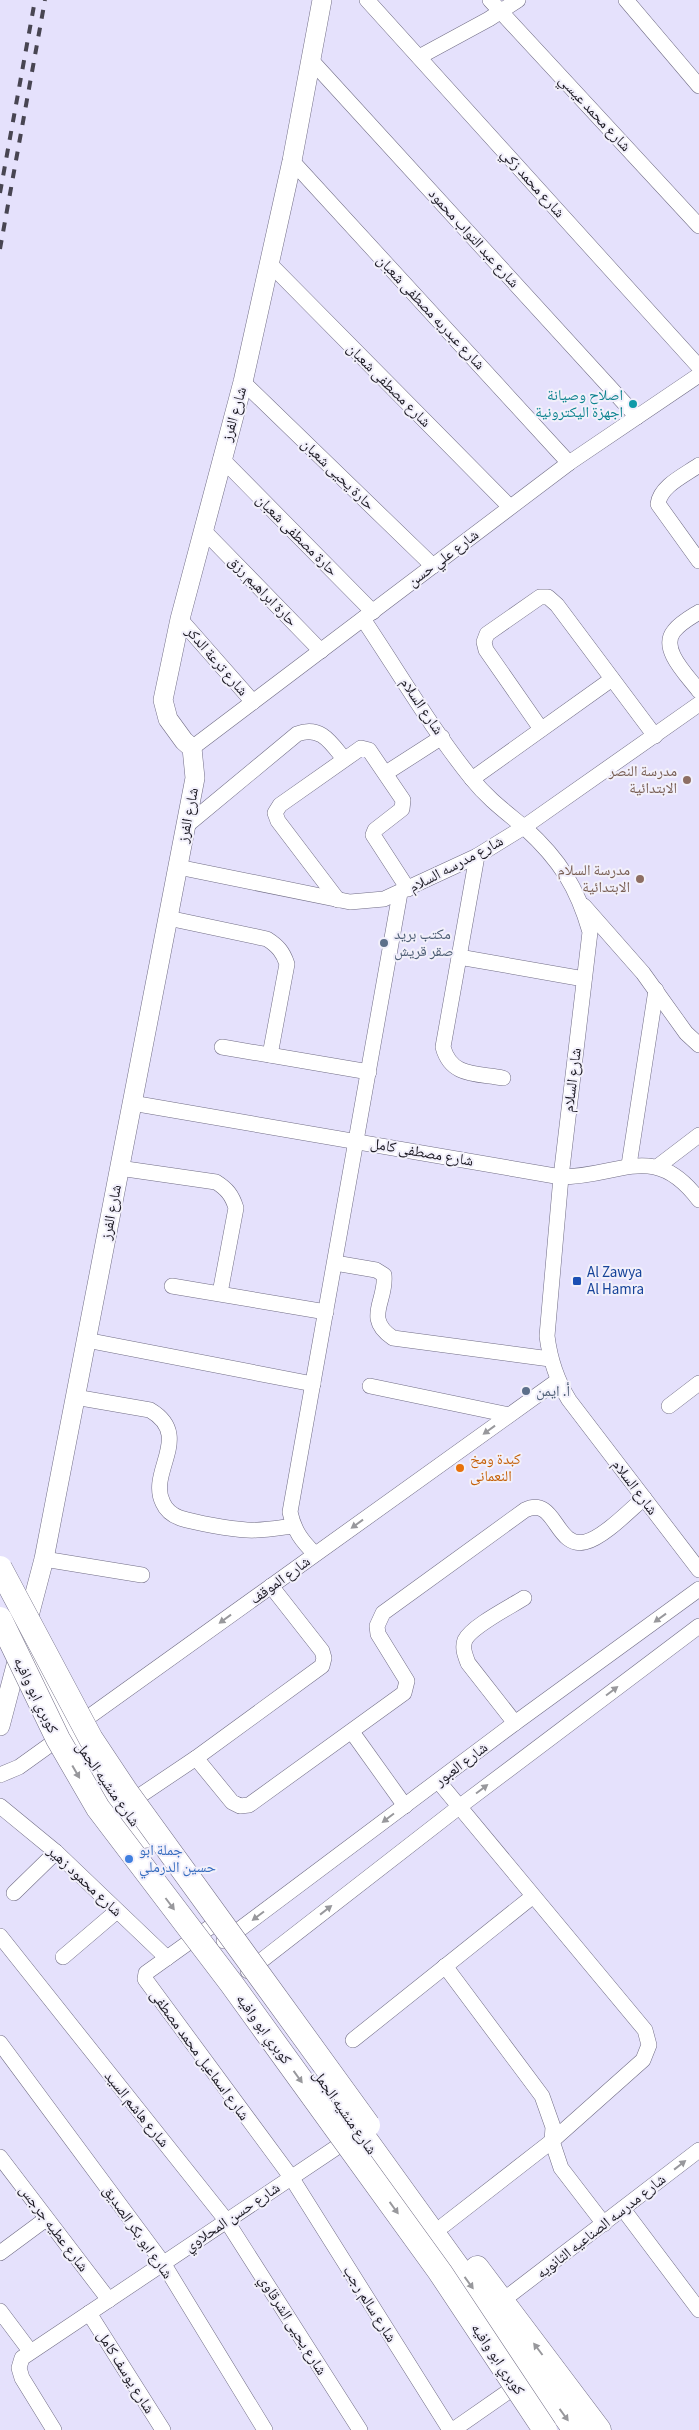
<svg xmlns="http://www.w3.org/2000/svg" width="699" height="2430" font-family="'Source Sans 3','Noto Naskh Arabic',sans-serif">
  <style>
    .lines { fill: none; stroke-linecap: round; stroke-linejoin: round }
    .minor-casing { stroke: #716d85; stroke-width: 16 }
    .tertiary-casing { stroke: #716d85; stroke-width: 20 }
    .primary-casing { stroke: #716d85; stroke-width: 25 }
    .minor { stroke: #fff; stroke-width: 15 }
    .tertiary { stroke: #fff; stroke-width: 19 }
    .primary { stroke: #fff; stroke-width: 24 }
    .rail { stroke: #484552; stroke-width: 4; stroke-dasharray: 9 9; stroke-linecap: butt }
    .primary-bridge-casing { stroke: #716d85; stroke-width: 25; stroke-linecap: butt }
    .primary-bridge { stroke: #fff; stroke-width: 24 }
    .oneway { fill: #98989c }
    .culture-dot { fill: #0f9aa8; stroke: #f2f0fb; stroke-width: 2 }
    .education-dot { fill: #8d6e63; stroke: #f2f0fb; stroke-width: 2 }
    .service-dot { fill: #5c6f8a; stroke: #f2f0fb; stroke-width: 2 }
    .transit-dot { fill: #1a4fb4; stroke: #f2f0fb; stroke-width: 2 }
    .food-dot { fill: #e8710a; stroke: #f2f0fb; stroke-width: 2 }
    .shop-dot { fill: #3f7fe0; stroke: #f2f0fb; stroke-width: 2 }
    .labels { text-anchor: middle; stroke-width: 4; stroke-linejoin: round; paint-order: stroke }
    .street-label { font-size: 15px; fill: #1b1922; stroke: #f2f0fb }
    .culture-label { font-size: 15px; fill: #0d838f; stroke: #f2f0fb; text-anchor: end }
    .education-label { font-size: 15px; fill: #785e54; stroke: #f2f0fb; text-anchor: end }
    .service-label { font-size: 15px; fill: #4e5e75; stroke: #f2f0fb; text-anchor: start }
    .transit-label { font-size: 15px; fill: #164399; stroke: #f2f0fb; text-anchor: start }
    .food-label { font-size: 15px; fill: #c56008; stroke: #f2f0fb; text-anchor: start }
    .shop-label { font-size: 15px; fill: #366cbe; stroke: #f2f0fb; text-anchor: start }
  </style>
  <rect width="100%" height="100%" fill="#e5e1fc"/>
  <g class="lines">
    <defs>
      <g id="minor">
        <polyline points="367,0 699,367"/>
        <polyline points="490,0 699,226"/>
        <polyline points="626,0 699,86"/>
        <polyline points="419,57 489,19 518,0"/>
        <polyline points="310,59 637,417"/>
        <polyline points="292,161 569,463"/>
        <polyline points="268,262 510,507"/>
        <polyline points="243,382 433,566"/>
        <polyline points="221,458 373,612"/>
        <path d="M699,465C685,475 660,486 658,504L699,561"/>
        <polyline points="204,531 321,651"/>
        <path d="M699,612C691,617 680,623 674,631C659,649 688,676 699,691"/>
        <polyline points="180,619 253,702"/>
        <path d="M363,619C398,671 433,731 472,779C488,799 506,812 525,828C560,860 577,887 590,932L561,1177L547,1336C550,1360 556,1379 569,1400L699,1570"/>
        <polyline points="541,729 486,650 484,642 487,634 540,597 548,597 557,605 655,736"/>
        <polyline points="192,748 569,463 699,375"/>
        <polyline points="386,773 442,737"/>
        <polyline points="472,779 612,679"/>
        <path d="M186,826L297,734C321,725 331,743 344,759"/>
        <path d="M477,856L443,1047C451,1077 476,1073 503,1078"/>
        <polyline points="178,867 350,902 384,899 477,856 524,827 699,704"/>
        <polyline points="338,900 278,821 275,813 280,805 361,748 369,750 403,800 402,809 375,830 373,835 408,889"/>
        <polyline points="584,906 643,973 686,1033 699,1045"/>
        <path d="M168,918L267,939C278,946 283,952 287,964L270,1055"/>
        <polyline points="459,957 584,979"/>
        <polyline points="222,1047 369,1072"/>
        <path d="M132,1103L561,1177C620,1177 654,1140 699,1200"/>
        <polyline points="629,1165 656,990"/>
        <polyline points="657,1167 699,1135"/>
        <path d="M119,1168L216,1182C227,1189 232,1195 236,1208L220,1293"/>
        <path d="M335,1263L376,1270L384,1275C387,1301 363,1318 393,1338L550,1359"/>
        <polyline points="172,1286 326,1312"/>
        <polyline points="86,1340 313,1384"/>
        <polyline points="370,1386 509,1415"/>
        <path d="M75,1397L150,1410C194,1436 147,1472 163,1503C166,1510 172,1515 180,1518C196,1523 230,1529 247,1530C262,1531 278,1528 293,1526"/>
        <polyline points="669,1406 699,1383"/>
        <path d="M315,1554C302,1541 294,1531 290,1512L400,893"/>
        <polyline points="44,1559 142,1575"/>
        <path d="M515,1723L468,1663C465,1655 462,1648 465,1640C472,1626 510,1607 524,1598"/>
        <polyline points="352,1732 405,1806"/>
        <path d="M196,1758L232,1802L240,1806L249,1805L404,1693L407,1681L378,1634L377,1626L383,1613L525,1510C556,1495 555,1549 585,1542C603,1538 630,1510 644,1498"/>
        <polyline points="0,1775 19,1767 557,1381"/>
        <polyline points="438,1781 645,2030 649,2045 643,2060 552,2141 444,2225"/>
        <polyline points="126,1805 196,1758 322,1666 324,1658 322,1651 271,1586"/>
        <polyline points="0,1806 56,1852 167,1958"/>
        <polyline points="14,1893 56,1852"/>
        <polyline points="213,1925 146,1973 145,1979 291,2177 450,2430"/>
        <polyline points="0,1936 226,2220 360,2430"/>
        <polyline points="224,1941 515,1723 699,1589"/>
        <polyline points="63,1957 117,1911"/>
        <polyline points="445,1966 542,2096 553,2127 552,2141 561,2168 604,2224"/>
        <polyline points="248,1971 459,1807 699,1626"/>
        <polyline points="353,2040 532,1897"/>
        <polyline points="0,2043 163,2263 265,2430"/>
        <polyline points="0,2157 109,2300"/>
        <polyline points="623,2209 699,2310"/>
        <polyline points="0,2253 46,2219"/>
        <polyline points="502,2301 699,2150"/>
        <polyline points="0,2311 30,2351"/>
        <polyline points="89,2313 163,2430"/>
        <polyline points="54,2430 22,2378 19,2368 22,2358 352,2137"/>
        <polyline points="453,2430 522,2382"/>
      </g>
      <polyline id="tertiary" points="0,1726 44,1559 195,778 192,748 184,741 168,719 163,700 180,619 243,382 292,161 322,0"/>
      <g id="primary">
        <polyline points="24,1647 71,1730 144,1836"/>
        <polyline points="342,2107 575,2430"/>
        <polyline points="477,2268 599,2430"/>
      </g>
    </defs>
    <use href="#minor" class="minor-casing"/>
    <use href="#tertiary" class="tertiary-casing"/>
    <use href="#primary" class="primary-casing"/>
    <use href="#minor" class="minor"/>
    <use href="#tertiary" class="tertiary"/>
    <use href="#primary" class="primary"/>
    <g class="rail">
      <polyline points="0,193 35,0"/>
      <polyline points="0,249 45,0"/>
    </g>
    <defs>
      <g id="primary-bridge">
        <polyline points="0,1568 91,1739 125,1790 368,2125"/>
        <polyline points="0,1619 58,1739 98,1808 231,1983 440,2272 545,2430"/>
      </g>
    </defs>
    <use href="#primary-bridge" class="primary-bridge-casing"/>
    <use href="#primary-bridge" class="primary-bridge"/>
  </g>
  <defs><path id="oneway-solid" d="M-6-.8H1V-3.2L6.5 0L1 3.2V.8H-6Z" transform="scale(1.25)"/></defs>
  <g class="oneway">
    <use href="#oneway-solid" transform="translate(489 1430) rotate(144)"/>
    <use href="#oneway-solid" transform="translate(357 1524) rotate(144)"/>
    <use href="#oneway-solid" transform="translate(660 1618) rotate(144)"/>
    <use href="#oneway-solid" transform="translate(225 1619) rotate(144)"/>
    <use href="#oneway-solid" transform="translate(612 1691) rotate(-37)"/>
    <use href="#oneway-solid" transform="translate(76 1772) rotate(60)"/>
    <use href="#oneway-solid" transform="translate(482 1789) rotate(-37)"/>
    <use href="#oneway-solid" transform="translate(388 1818) rotate(143)"/>
    <use href="#oneway-solid" transform="translate(170 1904) rotate(53)"/>
    <use href="#oneway-solid" transform="translate(326 1910) rotate(-38)"/>
    <use href="#oneway-solid" transform="translate(258 1916) rotate(143)"/>
    <use href="#oneway-solid" transform="translate(298 2077) rotate(54)"/>
    <use href="#oneway-solid" transform="translate(680 2165) rotate(-38)"/>
    <use href="#oneway-solid" transform="translate(394 2208) rotate(54)"/>
    <use href="#oneway-solid" transform="translate(469 2283) rotate(54)"/>
    <use href="#oneway-solid" transform="translate(538 2349) rotate(-127)"/>
    <use href="#oneway-solid" transform="translate(564 2415) rotate(54)"/>
  </g>
  <circle class="culture-dot" cx="633" cy="404" r="5"/>
  <g class="education-dot">
    <circle cx="687" cy="780" r="5"/>
    <circle cx="640" cy="879" r="5"/>
  </g>
  <g class="service-dot">
    <circle cx="384" cy="943" r="5"/>
    <circle cx="526" cy="1391" r="5"/>
  </g>
  <rect class="transit-dot" x="572" y="1276" width="10" height="10" rx="2.5"/>
  <circle class="food-dot" cx="460" cy="1468" r="5"/>
  <circle class="shop-dot" cx="129" cy="1859" r="5"/>
  <g class="labels">
    <g class="street-label">
      <text transform="translate(595 113) rotate(47)" y="5">شارع محمد عيسي</text>
      <text transform="translate(533 183) rotate(48)" y="5">شارع محمد زكي</text>
      <text transform="translate(474 238) rotate(48)" y="5">شارع عبد التواب محمود</text>
      <text transform="translate(431 312) rotate(47)" y="5">شارع عبدربه مصطفى شعبان</text>
      <text transform="translate(389 385) rotate(45)" y="5">شارع مصطفى شعبان</text>
      <text transform="translate(234 414) rotate(-74)" y="5">شارع الفرز</text>
      <text transform="translate(338 474) rotate(44)" y="5">حارة يحيى شعبان</text>
      <text transform="translate(297 535) rotate(45)" y="5">حارة مصطفى شعبان</text>
      <text transform="translate(443 558) rotate(-37)" y="5">شارع علي حسن</text>
      <text transform="translate(263 591) rotate(46)" y="5">حارة ابراهيم رزق</text>
      <text transform="translate(217 661) rotate(49)" y="5">شارع ترعة الدكر</text>
      <text transform="translate(422 706) rotate(56)" y="5">شارع السلام</text>
      <text transform="translate(188 815) rotate(-79)" y="5">شارع الفرز</text>
      <text transform="translate(456 864) rotate(-28)" y="5">شارع مدرسه السلام</text>
      <text transform="translate(572 1080) rotate(-83)" y="5">شارع السلام</text>
      <text transform="translate(422 1152) rotate(10)" y="5">شارع مصطفى كامل</text>
      <text transform="translate(111 1212) rotate(-79)" y="5">شارع الفرز</text>
      <text transform="translate(635 1487) rotate(53)" y="5">شارع السلام</text>
      <text transform="translate(280 1580) rotate(-36)" y="5">شارع الموقف</text>
      <text transform="translate(36 1695) rotate(64)" y="5">كوبري ابو وافيه</text>
      <text transform="translate(461 1764) rotate(-37)" y="5">شارع العبور</text>
      <text transform="translate(108 1784) rotate(55)" y="5">شارع منشيه الجمل</text>
      <text transform="translate(85 1881) rotate(43)" y="5">شارع محمود زهير</text>
      <text transform="translate(264 2029) rotate(54)" y="5">كوبري ابو وافيه</text>
      <text transform="translate(200 2055) rotate(54)" y="5">شارع اسماعيل محمد مصطفى</text>
      <text transform="translate(137 2109) rotate(51)" y="5">شارع هاشم السيد</text>
      <text transform="translate(345 2112) rotate(55)" y="5">شارع منشيه الجمل</text>
      <text transform="translate(232 2217) rotate(-34)" y="5">شارع حسن المحلاوي</text>
      <text transform="translate(601 2226) rotate(-38)" y="5">شارع مدرسه الصناعيه الثانويه</text>
      <text transform="translate(54 2228) rotate(53)" y="5">شارع عطيه جرجس</text>
      <text transform="translate(138 2232) rotate(55)" y="5">شارع ابو بكر الصديق</text>
      <text transform="translate(370 2304) rotate(58)" y="5">شارع سالم رجب</text>
      <text transform="translate(293 2325) rotate(58)" y="5">شارع يحيى الشرقاوي</text>
      <text transform="translate(498 2359) rotate(56)" y="5">كوبري ابو وافيه</text>
      <text transform="translate(126 2372) rotate(58)" y="5">شارع يوسف كامل</text>
    </g>
    <g class="culture-label">
      <text x="623" y="400">اصلاح وصيانة<tspan x="623" dy="17">اجهزة اليكترونية</tspan></text>
    </g>
    <g class="education-label">
      <text x="677" y="776">مدرسة النصر<tspan x="677" dy="17">الابتدائية</tspan></text>
      <text x="630" y="875">مدرسة السلام<tspan x="630" dy="17">الابتدائية</tspan></text>
    </g>
    <g class="service-label">
      <text x="394" y="939">مكتب بريد<tspan x="394" dy="17">صقر قريش</tspan></text>
      <text x="536" y="1396">أ. ايمن</text>
    </g>
    <g class="transit-label">
      <text x="587" y="1277">Al Zawya<tspan x="587" dy="17">Al Hamra</tspan></text>
    </g>
    <g class="food-label">
      <text x="470" y="1464">كبدة ومخ<tspan x="470" dy="17">النعمانى</tspan></text>
    </g>
    <g class="shop-label">
      <text x="139" y="1855">جملة ابو<tspan x="139" dy="17">حسين الدرملي</tspan></text>
    </g>
  </g>
</svg>
